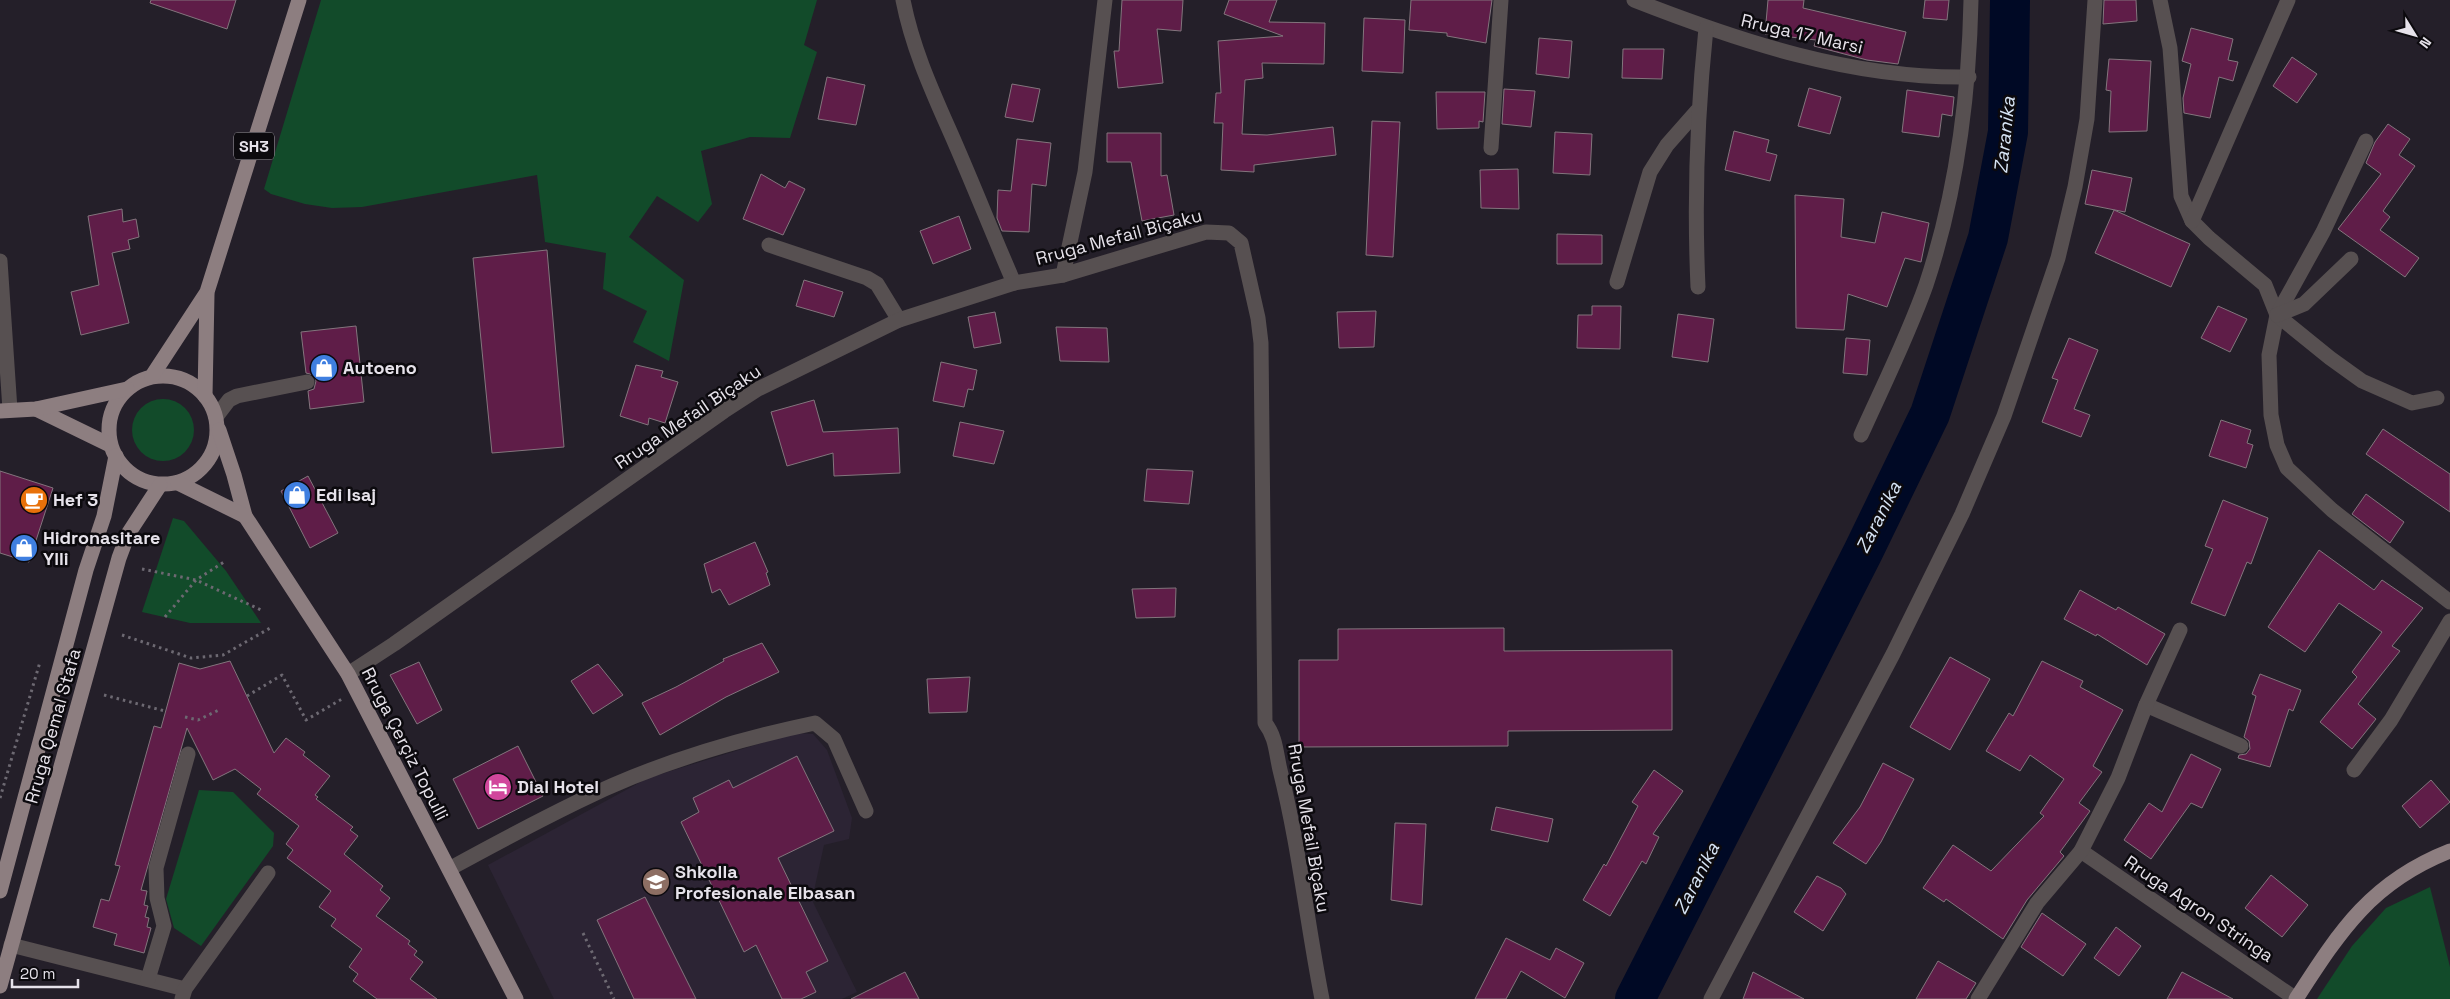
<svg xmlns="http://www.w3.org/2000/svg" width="2450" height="999" font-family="'Space Grotesk',sans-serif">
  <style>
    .built { fill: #2c2434 }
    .green { fill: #124b2a }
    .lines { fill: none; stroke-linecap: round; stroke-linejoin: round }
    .river { stroke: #000925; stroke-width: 40 }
    .building { fill: #5f1d48; stroke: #83757d }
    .path { stroke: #6d6972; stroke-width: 3; stroke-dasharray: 2.5 4; stroke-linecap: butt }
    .minor { stroke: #575051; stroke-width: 15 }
    .major { stroke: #8d7e80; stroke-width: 15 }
    .labels { text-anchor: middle; stroke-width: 5; stroke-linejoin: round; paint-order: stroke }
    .shield { fill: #0c0a0e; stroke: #a5a1a8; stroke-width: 1 }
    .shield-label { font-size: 16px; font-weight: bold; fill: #e6e2ea }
    .street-label { font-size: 18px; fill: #e6e2ea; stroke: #0c0a0e }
    .poi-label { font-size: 18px; font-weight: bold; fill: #e6e2ea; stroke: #0c0a0e; text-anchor: start }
    .water-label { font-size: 19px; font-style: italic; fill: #d7e4f5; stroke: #0c0a0e }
  </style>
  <rect width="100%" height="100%" fill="#241f29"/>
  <polygon class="built" points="794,733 813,734 827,750 852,818 849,839 824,845 812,900 857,992 842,999 554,999 488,865 648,778"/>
  <g class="green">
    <polygon points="321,0 817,0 804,45 817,52 790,138 750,137 701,151 712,204 698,222 657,196 629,237 684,280 669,361 633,342 647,311 603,289 606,253 545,242 537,175 362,207 332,208 305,204 271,194 264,189"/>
    <circle cx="163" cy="430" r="31"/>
    <polygon points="173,518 184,521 226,571 261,623 190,623 142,612"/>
    <polygon points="199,790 233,792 274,833 273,846 201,946 174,928 166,899"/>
    <polygon points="2430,887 2450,967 2450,999 2317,999 2352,946 2386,908"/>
  </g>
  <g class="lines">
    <polyline class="river" points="1635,999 1863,552 1930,414 1988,238 2008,132 2010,0"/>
  </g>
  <g class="building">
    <polygon points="151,0 236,0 227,29 150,3"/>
    <polygon points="1122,0 1183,0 1181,31 1157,29 1163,83 1118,88 1114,51 1119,51"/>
    <polygon points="1229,0 1277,0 1269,22 1325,23 1324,64 1262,63 1263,78 1245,80 1242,134 1267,135 1333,127 1336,155 1254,165 1254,172 1221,170 1223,123 1214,123 1216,93 1221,93 1218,41 1283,36 1224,14"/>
    <polygon points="1411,0 1492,0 1486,43 1447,36 1447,33 1409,30"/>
    <polygon points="1768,0 1804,0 1803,8 1906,32 1898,64 1867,60 1814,46 1816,40 1765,34"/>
    <polygon points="1925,0 1949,0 1947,20 1923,18"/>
    <polygon points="2104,0 2136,0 2137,21 2103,24"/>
    <polygon points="1364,18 1405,20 1403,73 1362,71"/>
    <polygon points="2191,28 2233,39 2228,60 2238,62 2233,81 2219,77 2210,118 2184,113 2183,98 2191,64 2182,61"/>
    <polygon points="1539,38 1572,41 1569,78 1536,74"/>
    <polygon points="1623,49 1664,49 1662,79 1622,78"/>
    <polygon points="2292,57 2317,74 2297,103 2273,86"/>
    <polygon points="2109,59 2151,61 2147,131 2109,132 2111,91 2106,90"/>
    <polygon points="827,77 865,85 856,125 818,119"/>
    <polygon points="1012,84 1040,89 1033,122 1005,117"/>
    <polygon points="1809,88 1841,97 1830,134 1798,126"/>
    <polygon points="1504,89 1535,91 1531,127 1502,124"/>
    <polygon points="1907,90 1954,97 1952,116 1942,114 1939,137 1902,132"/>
    <polygon points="1436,92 1485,92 1483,122 1479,121 1479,128 1437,129"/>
    <polygon points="1372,121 1400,122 1393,257 1366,255"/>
    <polygon points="2388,124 2410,139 2399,155 2415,166 2383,211 2390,217 2380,230 2419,258 2405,277 2338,229 2381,174 2366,163 2375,142"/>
    <polygon points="1734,131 1769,140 1766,152 1777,155 1770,181 1725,170"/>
    <polygon points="1555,132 1592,134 1590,175 1553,173"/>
    <polygon points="1107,133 1161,133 1161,176 1167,175 1174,215 1142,221 1131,162 1107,162"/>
    <polygon points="1017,139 1051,143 1046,186 1032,184 1029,232 1002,231 997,218 998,190 1011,191"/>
    <polygon points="1518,169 1519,209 1481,208 1480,170"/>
    <polygon points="2092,170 2132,178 2125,212 2085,204"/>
    <polygon points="761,174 785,188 789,181 805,189 783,235 743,219"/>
    <polygon points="1795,195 1844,199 1841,237 1875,243 1882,212 1929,223 1921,262 1905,258 1887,307 1848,294 1844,330 1796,328"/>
    <polygon points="122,209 123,222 136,219 139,237 128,240 130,249 112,253 129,323 81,335 71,292 99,285 88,216"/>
    <polygon points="2114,210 2190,244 2171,287 2095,253"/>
    <polygon points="959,216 971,249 933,264 920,231"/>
    <polygon points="1557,234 1602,235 1602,264 1557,264"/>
    <polygon points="547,250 564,447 492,453 473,258"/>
    <polygon points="804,280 843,292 834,317 796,306"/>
    <polygon points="1592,306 1621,306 1620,349 1577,348 1578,315 1592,315"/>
    <polygon points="2218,306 2247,319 2230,352 2201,338"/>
    <polygon points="1376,311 1374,347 1339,348 1337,312"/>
    <polygon points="995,312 1001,343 974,348 968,317"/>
    <polygon points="1678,314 1714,319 1708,362 1672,357"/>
    <polygon points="356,326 364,402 310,409 308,391 314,389 316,381 314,375 306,373 301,332"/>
    <polygon points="1056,327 1107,328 1109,362 1060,361"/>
    <polygon points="1846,338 1870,340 1867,375 1843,373"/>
    <polygon points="2069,338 2098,350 2074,409 2090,415 2081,437 2042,422 2058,380 2052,378"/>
    <polygon points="941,362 977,370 973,390 968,389 964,407 933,401"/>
    <polygon points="636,365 663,371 661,377 678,382 665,423 649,418 648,425 620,416"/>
    <polygon points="814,400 823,432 898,428 900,473 834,476 833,453 787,466 771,412"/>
    <polygon points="2221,420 2251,430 2247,443 2253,445 2246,468 2209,456"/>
    <polygon points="960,422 1004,431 994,464 953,456"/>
    <polygon points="2383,429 2450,474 2450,512 2366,454"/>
    <polygon points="1147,469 1193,471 1189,504 1144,501"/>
    <polygon points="0,471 53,488 29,562 0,553"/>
    <polygon points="308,476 338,533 310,548 281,491"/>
    <polygon points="2366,494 2404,522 2390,543 2352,514"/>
    <polygon points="2223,500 2268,518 2251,564 2247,562 2225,616 2191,603 2213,549 2205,546"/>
    <polygon points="755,542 768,572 766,573 770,585 729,605 720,589 712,593 704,564"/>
    <polygon points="2319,550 2374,590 2382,580 2423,608 2392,646 2400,651 2358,704 2376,719 2352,749 2320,722 2357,677 2352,672 2382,632 2339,603 2305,652 2268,627"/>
    <polygon points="1176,588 1175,617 1136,618 1132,589"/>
    <polygon points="2080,590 2116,610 2118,607 2165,634 2147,665 2097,634 2096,636 2064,619"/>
    <polygon points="1504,628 1504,651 1672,650 1672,730 1508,731 1508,746 1299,747 1299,660 1338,660 1338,629"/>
    <polygon points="762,643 779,672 726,697 660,735 642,703 676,687 724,661 723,659"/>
    <polygon points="1950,657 1990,679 1950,750 1910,727"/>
    <polygon points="230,661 274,753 286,738 305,752 303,755 330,776 315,795 318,797 316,799 353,827 350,830 358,836 344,854 383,886 380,890 390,898 376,916 410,941 408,944 417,951 414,955 423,962 410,979 437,999 377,999 353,981 358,974 349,967 362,949 331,926 336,919 319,907 331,891 287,858 293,850 286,844 299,826 257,794 261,789 235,769 213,780 187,728 141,890 147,891 144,905 148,906 145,917 149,918 147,927 151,928 144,953 114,945 117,934 93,927 101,899 109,901 120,866 115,865 154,726 161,728 179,663 200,669"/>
    <polygon points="2042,661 2083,681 2080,687 2123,710 2093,766 2102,772 2079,803 2090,811 2060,852 2064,856 2027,900 2003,939 1946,899 1944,902 1923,888 1953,845 1991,871 2044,816 2040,813 2064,779 2030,755 2020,771 1986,751 2009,713 2013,716"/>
    <polygon points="419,662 442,710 417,724 390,675"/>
    <polygon points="598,664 623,695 593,714 571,681"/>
    <polygon points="2260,674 2301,690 2293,711 2289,709 2270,767 2238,758 2239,755 2246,754 2250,749 2249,741 2244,737 2256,696 2252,694"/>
    <polygon points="970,677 967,712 929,713 927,679"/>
    <polygon points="518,746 543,796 478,829 453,779"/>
    <polygon points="2191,754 2221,769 2202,808 2191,803 2151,859 2124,840 2149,803 2162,812"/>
    <polygon points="797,756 834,831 778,858 828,961 806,972 816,992 801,999 782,999 756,945 744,952 681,822 699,812 693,798 729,780 733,788"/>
    <polygon points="1883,763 1914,779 1881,842 1866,864 1833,843 1860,807"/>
    <polygon points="1654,770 1683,791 1653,834 1659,837 1646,864 1642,861 1610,916 1583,900 1604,864 1606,866 1638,806 1632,802"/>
    <polygon points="2431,780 2450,802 2420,828 2402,806"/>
    <polygon points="1496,807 1553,819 1548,842 1491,830"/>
    <polygon points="1395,823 1426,824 1422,905 1391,900"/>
    <polygon points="2271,875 2308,905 2282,937 2245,908"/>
    <polygon points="1817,876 1841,888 1846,894 1823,931 1794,912"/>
    <polygon points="645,897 696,999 634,999 597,920"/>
    <polygon points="2042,913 2086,944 2063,976 2021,947"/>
    <polygon points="2116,927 2141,946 2119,976 2094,958"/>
    <polygon points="1506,938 1550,960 1556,948 1584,963 1565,998 1521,971 1506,999 1475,999"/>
    <polygon points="1938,961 1976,983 1966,999 1916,999"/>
    <polygon points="905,972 919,999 851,999"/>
    <polygon points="1753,972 1804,999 1743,999"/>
    <polygon points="2182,972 2233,999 2167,999"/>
  </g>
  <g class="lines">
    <g class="path">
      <polyline points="142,569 196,580 261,610"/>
      <polyline points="165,617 196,580 224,562"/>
      <polyline points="122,635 191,658 223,655 272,627"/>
      <polyline points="104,695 165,711"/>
      <polyline points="247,696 282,675 306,720 342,699"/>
      <polyline points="185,717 198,720 221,709"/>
      <polyline points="0,798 40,662"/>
      <polyline points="583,933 614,999"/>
    </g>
    <g class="minor">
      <path d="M903,0C913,51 934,95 955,143C975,189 994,237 1014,283"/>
      <path d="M1634,0C1741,42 1853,79 1969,77"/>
      <polyline points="2160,0 2170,48 2181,196 2192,221 2209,238 2265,285 2277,315 2269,355 2271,415 2277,445 2287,468 2332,510 2450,602"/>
      <polyline points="1491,148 1501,0"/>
      <polyline points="2192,221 2288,0"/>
      <polyline points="769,245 867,278 877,284 899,320"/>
      <polyline points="0,261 10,410"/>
      <polyline points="1063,275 1085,172 1105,0"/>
      <polyline points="1617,282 1650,172 1667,145 1697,111"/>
      <path d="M1698,287C1694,199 1697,115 1706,28"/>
      <polyline points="2277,315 2323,232 2366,141"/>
      <polyline points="2277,315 2330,358 2362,381 2412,403 2437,398"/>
      <polyline points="2277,315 2304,304 2351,259"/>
      <polyline points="216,417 229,400 237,396 307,382"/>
      <path d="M1861,435C1883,386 1908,336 1926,285C1957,192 1969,97 1971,0"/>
      <path d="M348,674L394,644L724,411L758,389L899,320L1014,283L1063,275L1206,232L1229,233L1241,243L1258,318L1261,343L1265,723C1276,737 1276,753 1280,770C1299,845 1307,923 1322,999"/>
      <polyline points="2146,705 2241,746"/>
      <polyline points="2354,770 2391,720 2450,621"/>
      <polyline points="2081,851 2296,999"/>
      <path d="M449,869C491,846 534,823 577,802C651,765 734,740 815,723L834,739L866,811"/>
      <polyline points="11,945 185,989"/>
      <polyline points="148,979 164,926 157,898 156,868 188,754"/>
      <polyline points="182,999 185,989 268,873"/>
      <polyline points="1711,999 1893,654 1962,514 2004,416 2058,258 2075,187 2087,119 2095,0"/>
      <polyline points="1978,999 2037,903 2081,851 2118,778 2146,705 2180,630"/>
    </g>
    <g class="major">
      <circle cx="163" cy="430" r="54"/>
      <polyline points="152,376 207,292 299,0"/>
      <polyline points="205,396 207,294"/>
      <polyline points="36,409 110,445"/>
      <polyline points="0,411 36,409 127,389"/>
      <polyline points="219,430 234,475 245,516 348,674 516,999"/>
      <polyline points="178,483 245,516"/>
      <polyline points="0,891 86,570 104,516 116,456"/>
      <polyline points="0,986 119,558 128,534 160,485"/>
      <path d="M2296,999C2340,931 2371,882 2450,851"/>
    </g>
  </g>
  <defs>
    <symbol id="shop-disc" viewBox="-11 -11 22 22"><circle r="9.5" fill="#3f7fe0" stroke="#0c0a0e"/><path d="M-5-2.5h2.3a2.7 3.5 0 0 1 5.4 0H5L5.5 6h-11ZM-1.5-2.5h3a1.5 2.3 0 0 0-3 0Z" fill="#fff"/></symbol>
    <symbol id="cafe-disc" viewBox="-11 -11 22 22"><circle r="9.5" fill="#e8710a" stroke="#0c0a0e"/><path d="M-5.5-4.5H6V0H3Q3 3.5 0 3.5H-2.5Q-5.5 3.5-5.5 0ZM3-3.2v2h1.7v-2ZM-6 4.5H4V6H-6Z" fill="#fff"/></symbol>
    <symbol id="hotel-disc" viewBox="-11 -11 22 22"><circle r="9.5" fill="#d1479c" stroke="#0c0a0e"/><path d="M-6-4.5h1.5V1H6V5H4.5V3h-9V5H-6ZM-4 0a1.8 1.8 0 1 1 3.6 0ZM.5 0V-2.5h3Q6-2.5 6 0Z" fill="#fff"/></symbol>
    <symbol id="school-disc" viewBox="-11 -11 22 22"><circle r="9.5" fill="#8d6e63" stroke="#0c0a0e"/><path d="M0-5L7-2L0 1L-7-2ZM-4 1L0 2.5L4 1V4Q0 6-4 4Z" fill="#fff"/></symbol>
  </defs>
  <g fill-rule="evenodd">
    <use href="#shop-disc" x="308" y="352" width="32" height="32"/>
    <use href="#shop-disc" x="281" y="479" width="32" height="32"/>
    <use href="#cafe-disc" x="18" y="484" width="32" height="32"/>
    <use href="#shop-disc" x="8" y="532" width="32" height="32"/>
    <use href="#hotel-disc" x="482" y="771" width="32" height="32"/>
    <use href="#school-disc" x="640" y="866" width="32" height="32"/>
  </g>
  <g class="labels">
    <rect class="shield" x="234" y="132.5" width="40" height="27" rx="4"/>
    <g class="shield-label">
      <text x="254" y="152">SH3</text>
    </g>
    <g class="street-label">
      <text transform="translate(1802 34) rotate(13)" y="6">Rruga 17 Marsi</text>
      <text transform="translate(1119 237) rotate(-15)" y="6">Rruga Mefail Biçaku</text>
      <text transform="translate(688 417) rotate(-34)" y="6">Rruga Mefail Biçaku</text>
      <text transform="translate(53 726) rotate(-74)" y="6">Rruga Qemal Stafa</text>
      <text transform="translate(405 744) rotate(63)" y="6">Rruga Çerçiz Topulli</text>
      <text transform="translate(1309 828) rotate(80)" y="6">Rruga Mefail Biçaku</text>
      <text transform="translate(2199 909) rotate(34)" y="6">Rruga Agron Stringa</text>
    </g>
    <g class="poi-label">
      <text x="343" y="374">Autoeno</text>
      <text x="316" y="501">Edi Isaj</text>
      <text x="53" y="506">Hef 3</text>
      <text x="43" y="544">Hidronasitare<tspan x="43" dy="21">Ylli</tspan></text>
      <text x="517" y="793">Dial Hotel</text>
      <text x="675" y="878">Shkolla<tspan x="675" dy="21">Profesionale Elbasan</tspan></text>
    </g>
    <g class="water-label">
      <text transform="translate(2004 135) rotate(-84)" y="7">Zaranika</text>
      <text transform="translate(1878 517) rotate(-63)" y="7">Zaranika</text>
      <text transform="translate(1696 878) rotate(-63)" y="7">Zaranika</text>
    </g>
  </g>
  <g transform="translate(2415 35) rotate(127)" stroke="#0c0a0e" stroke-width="4" paint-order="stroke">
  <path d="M0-4L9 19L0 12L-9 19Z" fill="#e6e2ea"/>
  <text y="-8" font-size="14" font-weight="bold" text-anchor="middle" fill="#e6e2ea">N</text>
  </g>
  <path d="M12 979v8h66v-8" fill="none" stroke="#e6e2ea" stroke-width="2.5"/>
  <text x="20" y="979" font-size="15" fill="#e6e2ea" stroke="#0c0a0e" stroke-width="4" paint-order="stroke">20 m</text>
</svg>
